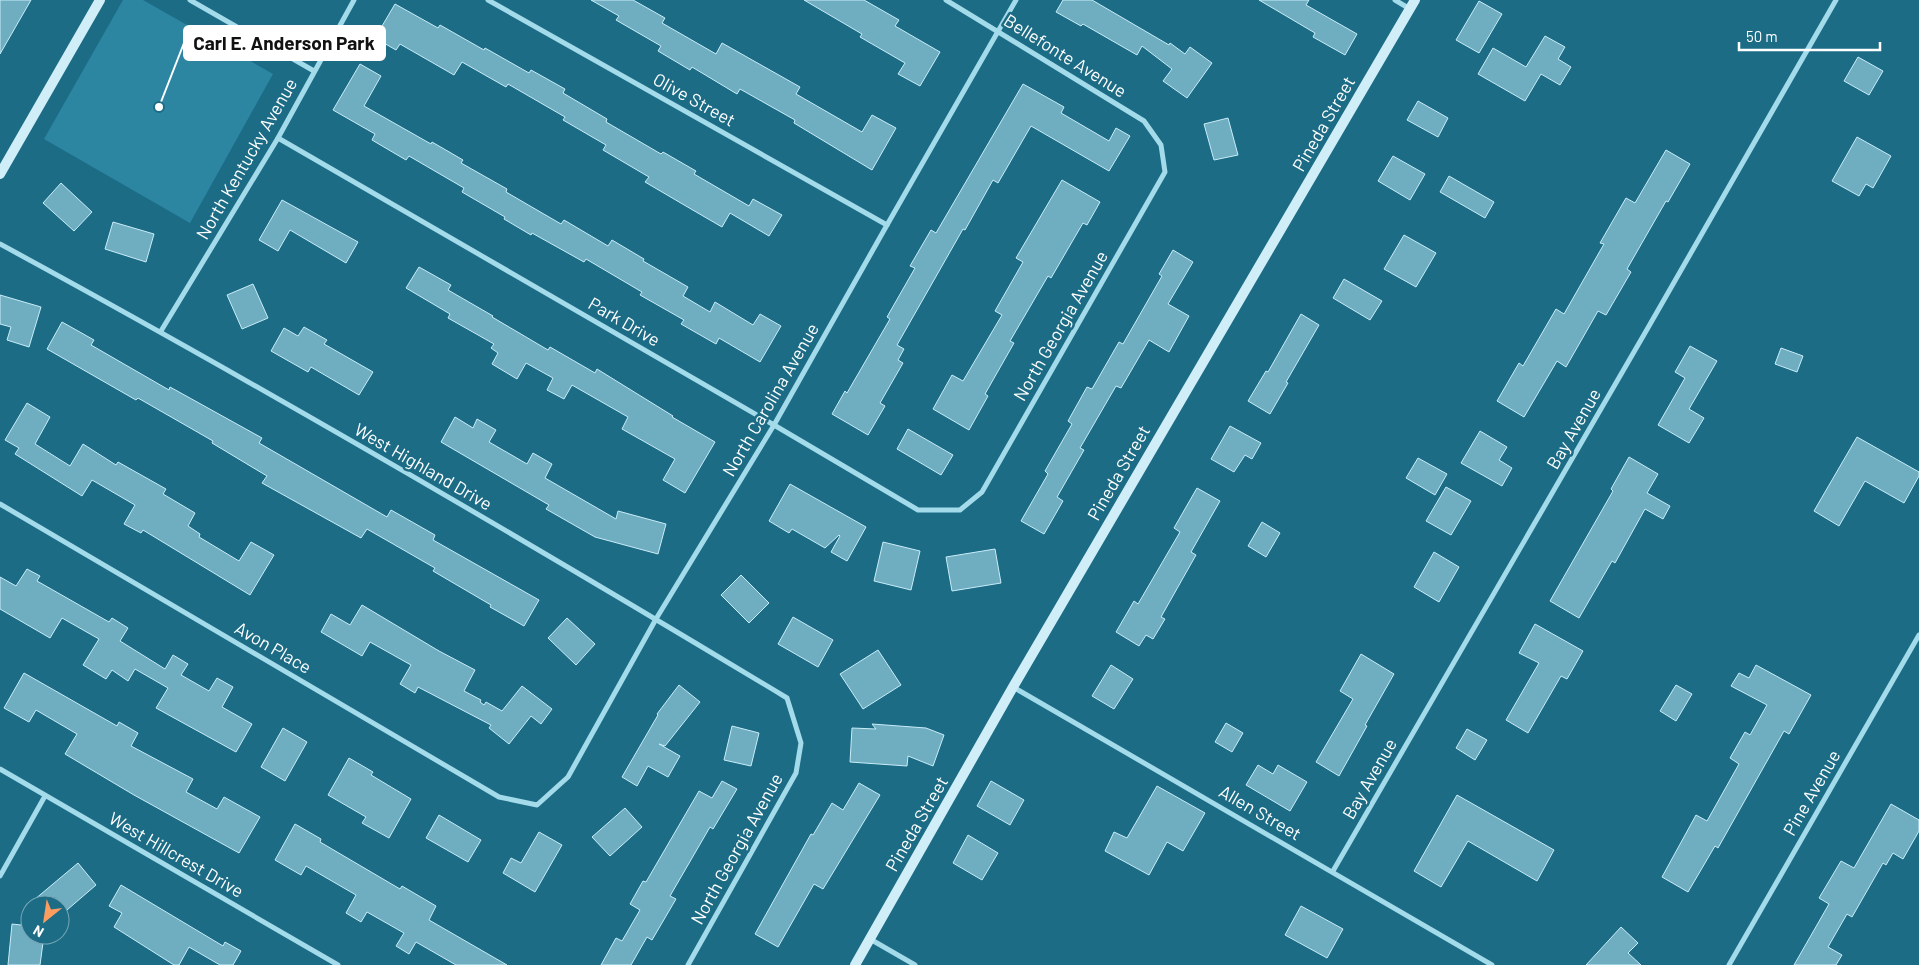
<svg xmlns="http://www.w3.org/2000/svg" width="1919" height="965" font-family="Barlow,sans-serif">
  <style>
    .green { fill: #2c86a2 }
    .building { fill: #6fadc1; stroke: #c8edf8 }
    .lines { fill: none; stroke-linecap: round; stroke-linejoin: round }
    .street { stroke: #a3dbeb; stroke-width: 5 }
    .secondary { stroke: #cfeef8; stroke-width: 10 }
    .labels { text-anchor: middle; stroke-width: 5; stroke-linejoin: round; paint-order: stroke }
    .street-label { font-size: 18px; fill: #fff; stroke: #1c6c86 }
    .leader { fill: none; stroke: #fff; stroke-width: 2 }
    .callout-dot { fill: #fff; stroke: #1c6c86; stroke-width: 2 }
    .callout { fill: #fff; stroke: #fff; stroke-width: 2 }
    .callout-label { font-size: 19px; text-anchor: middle; font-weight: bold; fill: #111 }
  </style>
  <rect width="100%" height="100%" fill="#1c6c86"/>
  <polygon class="green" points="123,0 143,0 273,74 190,223 44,139"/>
  <g class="building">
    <polygon points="0,0 31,0 0,54"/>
    <polygon points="591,0 633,0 665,18 662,23 716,54 722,43 800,87 796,94 862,132 872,115 896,128 872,170 794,123 795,120 740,89 737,94 692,67 690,70 658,51 661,46 616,20 619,16"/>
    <polygon points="804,0 864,0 899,20 895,26 940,52 920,86 898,74 905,63 860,37 862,34"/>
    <polygon points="1063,0 1092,0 1169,45 1170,43 1185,54 1190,47 1212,63 1187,98 1163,81 1172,69 1142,46 1137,55 1083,24 1081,26 1056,12"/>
    <polygon points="1259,0 1309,0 1306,5 1357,34 1345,55 1313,37 1315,33"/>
    <polygon points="1479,1 1502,14 1479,53 1456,40"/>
    <polygon points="395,4 438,28 440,25 484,50 485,48 529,73 531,70 565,89 563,93 607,119 606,122 661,154 663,152 696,171 694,174 749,206 753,199 782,215 769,236 730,213 722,227 691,209 645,182 649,177 603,150 606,145 563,120 565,117 508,84 506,87 462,62 454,75 400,44 396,50 375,38"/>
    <polygon points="1545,36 1565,47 1558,59 1571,67 1560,85 1541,74 1525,101 1478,74 1493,48 1526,67"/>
    <polygon points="1858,57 1883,71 1869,95 1844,81"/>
    <polygon points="360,64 381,76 364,106 431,144 432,142 463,160 461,163 507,189 506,192 561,224 564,220 608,246 612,240 644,259 643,261 688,287 683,296 710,312 715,302 753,325 760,314 781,326 760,362 719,338 716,344 681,324 684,320 640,295 642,292 586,259 584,262 532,233 531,235 504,219 505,217 462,192 464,188 409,156 406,160 372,140 375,134 333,110"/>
    <polygon points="1023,84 1064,107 1061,113 1109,141 1116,128 1130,136 1109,171 1031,126 998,183 993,180 965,230 963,229 897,345 904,349 898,360 903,363 880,403 885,406 868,435 832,414 845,391 847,393 890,319 887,317 915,268 910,266 931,230 936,233"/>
    <polygon points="1418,101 1448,118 1438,137 1407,120"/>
    <polygon points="1228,118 1238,155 1214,160 1204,124"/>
    <polygon points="1857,137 1891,156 1873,188 1866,184 1859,196 1832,181"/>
    <polygon points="1666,150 1690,164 1668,202 1666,201 1627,269 1631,272 1606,315 1598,311 1566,367 1557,361 1524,417 1497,401 1519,363 1523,366 1556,309 1564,314 1604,244 1600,243 1626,198 1635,203"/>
    <polygon points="1393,156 1425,174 1410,200 1378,181"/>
    <polygon points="1449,176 1494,202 1485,218 1440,192"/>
    <polygon points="1062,180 1100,202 1087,225 1083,223 1051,278 1048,276 1010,341 1014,343 985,394 988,396 969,430 933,409 952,375 963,381 1002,315 995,311 1023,262 1016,258"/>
    <polygon points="61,183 92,212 74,231 43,203"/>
    <polygon points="282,200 358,242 346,263 290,230 278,251 259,240"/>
    <polygon points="113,222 154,234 146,262 105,249"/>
    <polygon points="1404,235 1436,253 1416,287 1384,269"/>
    <polygon points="1173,250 1193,262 1168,304 1189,316 1169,352 1149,340 1121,388 1116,386 1080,448 1084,450 1057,497 1063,501 1044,534 1021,521 1048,474 1045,471 1072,424 1068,421 1087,387 1092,389 1119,342 1123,344 1162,276 1159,274"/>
    <polygon points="419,267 451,285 448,290 493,316 492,317 548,350 550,347 595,373 597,369 673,416 672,417 715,442 685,493 663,480 675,459 622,429 628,417 572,385 564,399 547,390 553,378 526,363 517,379 492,364 498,353 491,348 494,344 448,318 450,314 406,288"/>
    <polygon points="1344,279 1382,301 1370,320 1333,298"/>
    <polygon points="253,284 268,318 242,329 227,295"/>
    <polygon points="0,295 41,307 29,347 7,340 11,327 0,324"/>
    <polygon points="1301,314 1319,325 1286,382 1288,383 1270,414 1248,401 1266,371 1268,372"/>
    <polygon points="62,322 94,340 91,345 169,390 170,387 262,438 259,443 387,517 391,510 435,535 433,540 539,600 524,626 490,607 491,605 433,571 435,568 367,529 361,538 262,483 267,476 212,443 213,441 138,398 136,400 47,349"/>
    <polygon points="304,327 327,340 324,344 373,372 359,395 311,367 308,372 271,351 284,328 298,336"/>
    <polygon points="1690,346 1717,361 1689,409 1704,418 1689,443 1658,425 1685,378 1675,372"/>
    <polygon points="1781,348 1803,356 1797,372 1775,364"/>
    <polygon points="27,403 50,417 35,444 70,466 83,444 116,465 118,462 166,489 163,494 195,513 188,526 200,534 199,537 239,561 251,542 274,555 250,595 143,530 141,533 124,524 135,505 92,480 82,496 15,454 19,448 5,440"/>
    <polygon points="455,417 473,428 477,419 496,430 489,442 527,464 533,453 552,464 545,478 616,519 618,511 666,524 658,554 595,537 546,509 549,505 441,442"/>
    <polygon points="1230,426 1261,443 1252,459 1245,455 1234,472 1211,459"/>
    <polygon points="908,429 953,455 941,475 897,449"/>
    <polygon points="1480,431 1507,447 1499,460 1512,468 1502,486 1461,463"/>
    <polygon points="1857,437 1919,472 1919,476 1904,503 1865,481 1839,526 1814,511"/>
    <polygon points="1629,457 1658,474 1647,493 1670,506 1663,519 1645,509 1615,563 1612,561 1579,618 1550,601 1613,491 1611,489"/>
    <polygon points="1418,458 1447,474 1435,495 1406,478"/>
    <polygon points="790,484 866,527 847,561 831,552 840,536 839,535 825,548 792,529 789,533 769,521"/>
    <polygon points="1446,487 1471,501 1451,535 1426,521"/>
    <polygon points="1197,488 1220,501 1191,552 1196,555 1161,617 1165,619 1153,639 1146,635 1139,646 1116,632 1134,601 1138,604 1180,532 1174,528"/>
    <polygon points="1262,522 1280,533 1266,557 1248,546"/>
    <polygon points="883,542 920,551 911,590 874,581"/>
    <polygon points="995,549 1001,583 952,591 946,557"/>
    <polygon points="1434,552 1459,567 1439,602 1414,587"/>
    <polygon points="27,569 40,576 37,581 109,622 112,618 128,628 120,641 165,669 173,655 188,664 181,675 209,691 217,678 233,687 222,707 252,724 236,752 156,708 168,688 135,669 128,681 112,670 106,679 83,665 99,639 62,618 50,638 0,609 0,577 16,586"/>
    <polygon points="741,575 769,603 749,623 721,595"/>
    <polygon points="362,605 439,651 475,670 464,691 481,700 480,702 484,705 486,702 502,711 522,686 552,709 541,724 531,716 509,744 489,728 491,725 418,687 415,693 400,684 411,665 370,642 362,656 321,632 331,614 350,625"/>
    <polygon points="793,617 833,640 818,667 778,644"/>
    <polygon points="567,618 595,644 576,665 548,638"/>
    <polygon points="1535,624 1583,651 1567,679 1561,676 1528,733 1506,720 1539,663 1519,653"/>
    <polygon points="878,650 901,685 863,709 840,674"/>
    <polygon points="1361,654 1394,674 1365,725 1367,726 1339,776 1316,762 1353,699 1340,691"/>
    <polygon points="1111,665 1133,679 1114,709 1092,696"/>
    <polygon points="1756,665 1811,695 1789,734 1784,731 1718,848 1715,846 1688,892 1662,877 1696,815 1707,821 1739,764 1730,758 1745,732 1750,735 1767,705 1731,686 1739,673 1749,678"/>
    <polygon points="24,673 117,726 119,722 138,733 131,746 193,779 186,792 217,809 224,797 260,817 239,853 134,795 65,754 77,734 36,710 29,722 4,708"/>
    <polygon points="679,685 700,702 665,746 659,744 680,756 668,777 648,766 637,786 622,777 658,715 657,714"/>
    <polygon points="1676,685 1692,694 1676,721 1660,711"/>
    <polygon points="1226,723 1243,733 1232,752 1215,742"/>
    <polygon points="872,724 926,728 944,735 933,766 908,756 907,766 850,762 852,728 876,729"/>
    <polygon points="732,726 759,733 751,766 724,760"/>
    <polygon points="283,728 307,742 285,781 261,767"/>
    <polygon points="1467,729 1487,740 1475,760 1456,748"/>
    <polygon points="349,758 373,772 371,775 411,799 389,838 362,823 366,817 328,795"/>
    <polygon points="1258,765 1273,774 1278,765 1307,782 1290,811 1246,785"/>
    <polygon points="722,781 737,789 713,829 710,827 670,896 676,899 652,940 647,937 631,965 601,965 616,938 622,941 640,910 630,904 643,881 646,882 699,791 712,798"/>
    <polygon points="991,781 1024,800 1010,825 977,806"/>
    <polygon points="859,783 880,795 823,889 814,884 778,947 755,934 811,834 813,835 832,803 843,810"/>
    <polygon points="1157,786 1205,813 1183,851 1167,842 1149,875 1105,851 1114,832 1127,838"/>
    <polygon points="1457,795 1554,850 1537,881 1468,841 1441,887 1414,871"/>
    <polygon points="1891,804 1919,820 1919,831 1903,859 1893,853 1886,865 1883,863 1852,917 1847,914 1828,947 1842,955 1836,965 1794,965 1829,904 1819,898 1841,861 1854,868"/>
    <polygon points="625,808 642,827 610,856 592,837"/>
    <polygon points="439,815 481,840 468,862 426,838"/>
    <polygon points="295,824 321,839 320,842 400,889 402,886 436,906 429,920 507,965 456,965 416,942 409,954 396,946 404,933 367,912 361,922 346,913 356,895 306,866 301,875 275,860"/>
    <polygon points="539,832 562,845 535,892 503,873 511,858 521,863"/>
    <polygon points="968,835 998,853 982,880 953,863"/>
    <polygon points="78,863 96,885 60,916 60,905 28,905"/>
    <polygon points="121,885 223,946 225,942 241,951 233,965 220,965 189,947 179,965 174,965 114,927 122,913 109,906"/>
    <polygon points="1301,906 1343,929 1327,958 1285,935"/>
    <polygon points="12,924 30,926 30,935 44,935 40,965 8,965"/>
    <polygon points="1621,927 1638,943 1628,953 1641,965 1586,965"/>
  </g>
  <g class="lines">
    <g class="street">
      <polyline points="190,0 314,71"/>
      <polyline points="488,0 887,225"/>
      <polyline points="1395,0 1410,9"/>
      <polyline points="278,138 774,425 918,510 960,510 982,492 1165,172 1161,145 1144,121 946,0"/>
      <path d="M0,244C266,388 528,542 787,698L801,743L796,773L688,965"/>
      <polyline points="161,331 278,138 354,0"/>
      <polyline points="0,504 499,797 537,805 568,777 656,619 774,425 887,225 1016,0"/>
      <polyline points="1013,687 1492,965"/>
      <polyline points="0,769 338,965"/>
      <polyline points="1333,871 1649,326 1836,0"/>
      <polyline points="0,876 45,796"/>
      <polyline points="870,939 915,965"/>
      <polyline points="1729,965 1919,635"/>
    </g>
    <g class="secondary">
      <polyline points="0,174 100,0"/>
      <polyline points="855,965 1013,687 1415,0"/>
    </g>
  </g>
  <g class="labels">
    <g class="street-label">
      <text transform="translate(1065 56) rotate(32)" y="6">Bellefonte Avenue</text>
      <text transform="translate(694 100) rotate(29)" y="6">Olive Street</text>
      <text transform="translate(1324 124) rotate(-60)" y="6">Pineda Street</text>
      <text transform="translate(247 159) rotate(-60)" y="6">North Kentucky Avenue</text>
      <text transform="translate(624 322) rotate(30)" y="6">Park Drive</text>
      <text transform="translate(1061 326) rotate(-60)" y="6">North Georgia Avenue</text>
      <text transform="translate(771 400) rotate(-60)" y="6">North Carolina Avenue</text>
      <text transform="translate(1574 429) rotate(-60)" y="6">Bay Avenue</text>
      <text transform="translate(423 467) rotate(30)" y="6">West Highland Drive</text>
      <text transform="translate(1119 473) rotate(-60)" y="6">Pineda Street</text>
      <text transform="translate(273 648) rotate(30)" y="6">Avon Place</text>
      <text transform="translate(1370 779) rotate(-60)" y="6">Bay Avenue</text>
      <text transform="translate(1812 793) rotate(-60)" y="6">Pine Avenue</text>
      <text transform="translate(1260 813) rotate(30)" y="6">Allen Street</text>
      <text transform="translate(917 824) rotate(-60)" y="6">Pineda Street</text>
      <text transform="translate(737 849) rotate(-61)" y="6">North Georgia Avenue</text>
      <text transform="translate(176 855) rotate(30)" y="6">West Hillcrest Drive</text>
    </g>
  </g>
  <path class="leader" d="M159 107L184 43"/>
  <circle class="callout-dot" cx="159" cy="107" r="5"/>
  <rect class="callout" x="184" y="26" width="201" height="34" rx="5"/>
  <g class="callout-label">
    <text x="284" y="50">Carl E. Anderson Park</text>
  </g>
  <g transform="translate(45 920) rotate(210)"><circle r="24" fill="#1c6c86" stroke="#77a7b6"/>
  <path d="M0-4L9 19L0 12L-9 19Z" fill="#fc9d60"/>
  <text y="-8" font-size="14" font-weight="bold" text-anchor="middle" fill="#ffffff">N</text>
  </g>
  <path d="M1739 42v8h141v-8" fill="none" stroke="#ffffff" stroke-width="2.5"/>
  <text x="1746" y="42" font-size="15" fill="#ffffff" stroke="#1c6c86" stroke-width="4" paint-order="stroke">50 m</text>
</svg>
